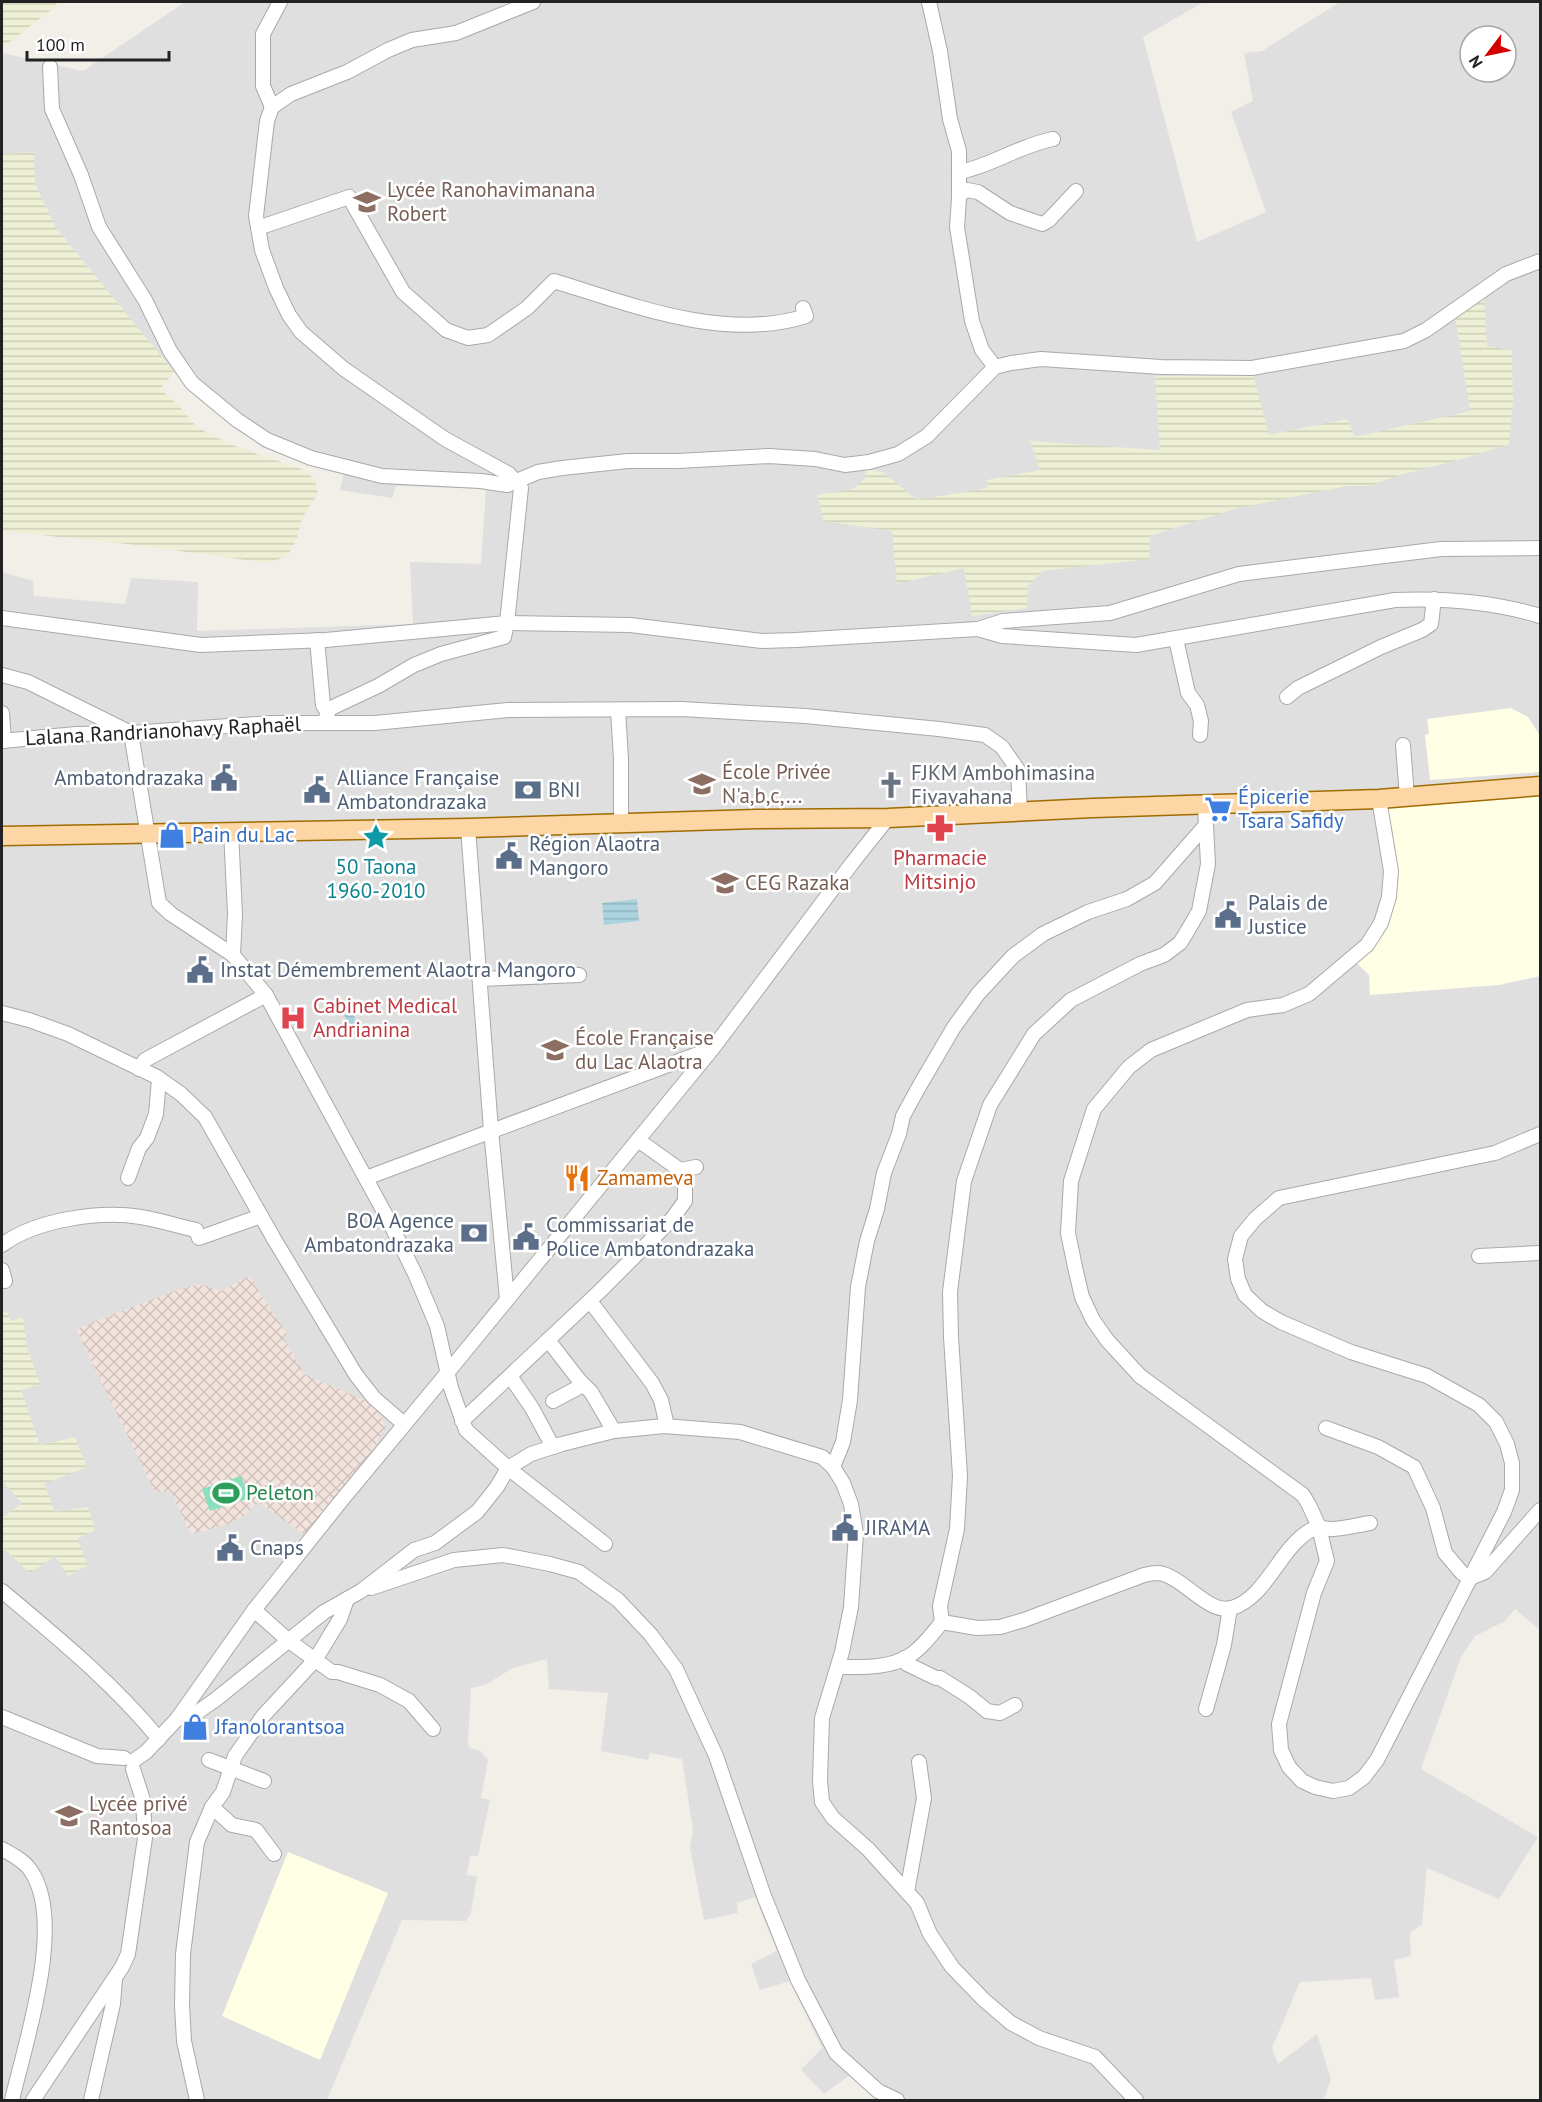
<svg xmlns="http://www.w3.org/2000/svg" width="1542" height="2102" font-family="'PT Sans',sans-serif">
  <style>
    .residential { fill: #e0dfdf; fill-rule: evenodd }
    .education { fill: #ffffe5 }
    .military { fill: url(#military-cross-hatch) }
    .farmland { fill: url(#farmland-rules) }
    .pitch { fill: #88e0be }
    .water { fill: url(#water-rules) }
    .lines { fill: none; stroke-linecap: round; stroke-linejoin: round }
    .minor-casing { stroke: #a9a9a9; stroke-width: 16 }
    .major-casing { stroke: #a06b00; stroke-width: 21 }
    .minor { stroke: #fff; stroke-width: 14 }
    .major { stroke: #fcd6a4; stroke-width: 18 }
    .labels { text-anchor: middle; stroke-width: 5; stroke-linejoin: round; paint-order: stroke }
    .education-label { font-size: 21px; fill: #785e54; stroke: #fff; text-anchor: start }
    .street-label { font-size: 21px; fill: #222; stroke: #fff }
    .worship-label { font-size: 21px; fill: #5b616d; stroke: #fff; text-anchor: start }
    .service-label { font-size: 21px; fill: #4e5e75; stroke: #fff; text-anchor: start }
    .shop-label { font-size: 21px; fill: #366cbe; stroke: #fff; text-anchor: start }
    .health-label { font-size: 21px; fill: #be3a42; stroke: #fff }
    .culture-label { font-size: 21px; fill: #0d838f; stroke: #fff }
    .food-label { font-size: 21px; fill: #c56008; stroke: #fff; text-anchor: start }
    .leisure-label { font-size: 21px; fill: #27864d; stroke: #fff; text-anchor: start }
  </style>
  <defs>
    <pattern id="military-cross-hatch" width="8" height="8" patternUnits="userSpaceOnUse" patternTransform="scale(1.5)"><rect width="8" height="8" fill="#f3e3dd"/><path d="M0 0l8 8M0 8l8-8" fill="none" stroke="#d0c2bd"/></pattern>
    <pattern id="farmland-rules" width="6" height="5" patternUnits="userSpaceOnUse" patternTransform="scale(1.5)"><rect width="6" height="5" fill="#eef0d5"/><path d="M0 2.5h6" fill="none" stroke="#ccceb7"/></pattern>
    <pattern id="water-rules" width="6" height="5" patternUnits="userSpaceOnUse" patternTransform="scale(1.5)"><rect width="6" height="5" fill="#aad3df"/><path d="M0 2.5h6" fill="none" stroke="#92b5bf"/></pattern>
  </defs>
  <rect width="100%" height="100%" fill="#f2efe9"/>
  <path class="residential" d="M185,2H1204L1143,37L1197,242L1266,212L1231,112L1253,101L1244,53L1262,51L1340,2H1540V1630L1515,1609L1505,1621L1475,1636L1461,1657L1421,1769L1538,1837L1499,1899L1427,1868L1422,1924L1410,1933L1411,1956L1394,1960L1399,1997L1375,2000L1371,1978L1300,1982L1272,2048L1278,2064L1317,2034L1331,2080L1323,2100H877L850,2075L824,2094L801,2070L822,2048L790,1981L760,1990L751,1964L777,1951L755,1897L737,1903L738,1913L704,1920L690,1848L693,1830L682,1759L650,1753L648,1760L601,1751L608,1693L549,1689L547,1659L513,1668L485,1685L471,1688L468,1744L470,1748L479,1750L488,1760L481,1798L490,1800L478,1856H470L467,1875L477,1876L471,1913L466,1921L402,1920L327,2100H2V572L33,581L34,596L125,604L131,578L198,582L197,631L413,624L410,562L481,564L486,489L396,486L392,498L340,490L344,472L211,406L174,372L56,228L35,184L33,152L2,154V53L83,71ZM1470,36H1506V72H1470Z"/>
  <g class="education">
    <polygon points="1511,708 1528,717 1540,736 1540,772 1430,780 1425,735 1429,734 1427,719"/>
    <polygon points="1540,793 1540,976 1499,985 1370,995 1369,975 1357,963 1386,928 1395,902 1397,878 1386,807"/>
    <polygon points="288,1852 388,1893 320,2060 222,2016"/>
  </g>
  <polygon class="military" points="249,1276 287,1334 283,1337 304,1374 373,1404 386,1426 373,1451 308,1537 258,1502 245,1515 228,1524 196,1533 190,1533 171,1491 155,1492 76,1329 171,1292 199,1284 222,1291"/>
  <g class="farmland">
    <polygon points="2,2 58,2 52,9 2,48"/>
    <polygon points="34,152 35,184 56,228 174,372 160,389 179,406 195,425 206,432 232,445 307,471 315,481 318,494 302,518 296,542 289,553 279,559 266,563 136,545 2,531 2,154"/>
    <polygon points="1484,296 1487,346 1512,351 1513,402 1509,444 1466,458 1400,475 1369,486 1347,486 1234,509 1150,536 1149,559 1042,571 1028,586 1027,608 972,616 964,568 897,584 892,531 824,521 817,495 853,489 865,478 865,468 884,473 917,500 988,488 987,480 1040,470 1030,441 1160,450 1155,376 1253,375 1269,435 1347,419 1355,437 1470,411 1455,315"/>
    <polygon points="7,1312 11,1321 23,1317 27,1347 40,1384 21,1390 40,1445 75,1437 87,1467 44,1484 55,1512 88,1507 95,1530 77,1539 88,1565 68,1576 55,1556 30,1573 2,1547 2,1518 22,1503 3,1482 2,1482 2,1313"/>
  </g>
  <polygon class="pitch" points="241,1476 249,1498 210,1511 202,1489"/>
  <g class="water">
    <polygon points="637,899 639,921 604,925 602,903"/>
    <polygon points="348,1008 355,1012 354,1015 357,1026 348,1027 344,1013"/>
  </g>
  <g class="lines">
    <defs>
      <g id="minor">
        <polyline points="929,2 940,51 950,119 959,151 959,198 957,227 972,321 982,350 995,367"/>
        <polyline points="50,67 52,109 81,175 99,227 145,300 170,351 192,383 237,420 267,440 311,458 382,476 481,481 507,485 538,472 562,468 628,461 678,461 769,456 815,459 845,465 869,462 898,454 927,436 995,367 1011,363 1041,359 1161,367 1252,368 1404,341 1426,330 1506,274 1540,261"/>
        <polyline points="272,107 263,86 263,34 280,2"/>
        <path d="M959,172C992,166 1020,145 1053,139"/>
        <polyline points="959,195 967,190 978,192 1010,213 1042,224 1049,220 1076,191"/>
        <path d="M258,228L349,197L403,292L446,330L468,338L488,335L527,308L554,281C632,305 725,342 806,316L803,308"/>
        <path d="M2,618L201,645L326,640L507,623L630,625L762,641L796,640L978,629L1002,636L1136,645L1395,600C1443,598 1494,602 1540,616"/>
        <polyline points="978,629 1003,621 1110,613 1239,574 1441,549 1540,548"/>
        <polyline points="1176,639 1188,693 1197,705 1201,721 1200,735"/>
        <polyline points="317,640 323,705 328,713"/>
        <polyline points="2,675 28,682 131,733 159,903 171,914 233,955"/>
        <polyline points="1287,697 1298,688 1381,647 1422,630 1431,624 1434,599"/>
        <polyline points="618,710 621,759 621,823"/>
        <polyline points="2,713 4,741"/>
        <polyline points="325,721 329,709 378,686 414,665 441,654 504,637 507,623 521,488 509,474 445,439 344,369 301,332 289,315 276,288 262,250 256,216 267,121 272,107 291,94 347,72 388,50 412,40 456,33 533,2"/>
        <polyline points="2,741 76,734 131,733 271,723 375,723 508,710 681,709 805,716 939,729 985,735 1002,747 1018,770 1020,812"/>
        <polyline points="1403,745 1407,797"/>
        <polyline points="1379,799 1391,871 1389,897 1381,923 1367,945 1309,994 1283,1005 1247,1010 1151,1050 1129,1067 1094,1109 1071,1181 1068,1233 1075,1267 1082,1297 1093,1320 1107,1340 1140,1376 1303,1495 1309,1505 1319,1527 1327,1561 1314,1593 1279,1724 1281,1750 1289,1767 1302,1781 1315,1787 1333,1791 1349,1788 1364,1777 1377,1760 1504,1512 1512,1490 1512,1463 1507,1444 1496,1422 1479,1405 1427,1376 1351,1352 1281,1322 1262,1311 1245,1295 1238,1279 1235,1259 1241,1236 1255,1219 1279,1198 1495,1153 1540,1134"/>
        <polyline points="468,828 491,1130 507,1299"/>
        <polyline points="231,831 235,914 233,955 266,995 389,1221 416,1276 437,1326 451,1388 466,1430 508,1468 605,1544"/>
        <polyline points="480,979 579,975"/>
        <polyline points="2,1013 29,1020 68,1034 157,1077 181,1094 205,1117 274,1239 356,1375 374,1398 404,1424"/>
        <polyline points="139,1069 145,1060 266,995"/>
        <polyline points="638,1140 680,1170 696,1167"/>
        <polyline points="128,1178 139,1148 147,1138 156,1114 159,1079"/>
        <polyline points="366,1178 711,1049"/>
        <path d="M2,1245C35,1220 100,1210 141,1217C159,1220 178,1226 196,1230L199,1238L261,1216"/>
        <polyline points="1479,1256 1540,1253"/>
        <polyline points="2,1270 5,1281"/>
        <polyline points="590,1301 652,1383 661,1400 667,1426"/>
        <polyline points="548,1340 579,1380 591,1392 614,1431"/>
        <polyline points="510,1376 532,1408 553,1447"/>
        <polyline points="553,1401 583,1385"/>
        <polyline points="462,1421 601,1290 672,1219 685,1201 685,1187 680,1170"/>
        <polyline points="1326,1428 1378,1447 1414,1467 1433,1508 1445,1553 1462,1573 1470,1578 1485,1572 1540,1510"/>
        <polyline points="833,1467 843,1442 850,1400 858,1287 867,1241 877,1209 884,1173 899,1134 903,1116 920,1085 954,1027 978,994 1013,956 1043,934 1088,912 1127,899 1155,883 1205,826"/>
        <polyline points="371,1588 454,1560 503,1555 550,1564 579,1572 618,1600 651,1635 676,1669 716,1756 764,1896 798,1980 836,2053 878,2091 897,2100"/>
        <path d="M2,1591C57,1637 113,1683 159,1739"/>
        <polyline points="254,1610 289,1641 332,1672 338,1672 380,1685 409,1701 433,1729"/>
        <polyline points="942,1622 940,1606 957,1529 960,1476 951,1337 950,1292 964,1181 990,1105 1034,1034 1071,1000 1140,964 1164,955 1180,943 1188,930 1199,911 1208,864 1205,806"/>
        <path d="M942,1622L977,1628L1000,1627L1024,1620L1144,1575C1148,1574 1154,1573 1158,1573C1182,1575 1208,1615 1232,1608C1267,1597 1280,1547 1311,1530C1319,1526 1325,1529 1333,1529C1346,1528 1358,1525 1370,1523"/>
        <polyline points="904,1658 907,1664 936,1678 940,1678 970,1697 987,1711 1000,1713 1015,1705"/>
        <path d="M838,1667C861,1667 888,1669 909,1656C922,1648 932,1634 942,1622"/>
        <polyline points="1206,1709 1224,1645 1230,1608"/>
        <polyline points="2,1717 97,1756 124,1758"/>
        <polyline points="177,1719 192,1716 215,1700 324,1612 361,1591 414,1550 435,1543 477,1512 497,1487 508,1468 531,1454 562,1444 614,1431 664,1426 740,1432 822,1457 833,1467 843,1483 851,1504 856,1534 851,1607 842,1652 822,1718 820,1781 822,1802 833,1818 868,1849 917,1903 930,1934 952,1967 984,2000 1011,2023 1039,2038 1095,2057 1136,2100"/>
        <polyline points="209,1760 264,1781"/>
        <polyline points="133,1761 146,1752 177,1719 254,1610 341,1501 448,1372 713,1048 853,862 888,818"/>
        <polyline points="212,1807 232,1825 256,1830 274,1854"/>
        <path d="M2,1849C11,1854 25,1861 31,1871C66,1923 25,2043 12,2100"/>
        <polyline points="907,1892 924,1798 919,1762"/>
        <polyline points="33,2100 122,1967 128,1954 145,1838 143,1800 133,1769"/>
        <polyline points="91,2100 113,2004 115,1979"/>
        <polyline points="197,2100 184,2041 182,2005 183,1954 197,1842 212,1807 223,1792 235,1756 263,1716 315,1660 340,1619 347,1599"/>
      </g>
      <polyline id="major" points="2,836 468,828 756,819 888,818 1093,808 1379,799 1540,786"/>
    </defs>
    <use href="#minor" class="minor-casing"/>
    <use href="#major" class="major-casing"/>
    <use href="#minor" class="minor"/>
    <use href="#major" class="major"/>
  </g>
  <defs>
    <symbol id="school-bare" viewBox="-9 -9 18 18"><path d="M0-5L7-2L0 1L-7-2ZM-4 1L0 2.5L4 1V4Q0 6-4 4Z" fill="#8d6e63" stroke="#fff" stroke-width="2.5" paint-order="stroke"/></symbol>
    <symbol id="civic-bare" viewBox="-9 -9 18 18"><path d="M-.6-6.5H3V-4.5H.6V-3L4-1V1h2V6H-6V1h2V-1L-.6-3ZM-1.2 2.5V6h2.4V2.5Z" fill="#5c6f8a" stroke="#fff" stroke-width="2.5" paint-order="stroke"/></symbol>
    <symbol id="church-bare" viewBox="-9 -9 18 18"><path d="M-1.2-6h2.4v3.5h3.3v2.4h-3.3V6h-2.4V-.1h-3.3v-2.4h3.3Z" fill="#6b7280" stroke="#fff" stroke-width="2.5" paint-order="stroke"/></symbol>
    <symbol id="bank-bare" viewBox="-9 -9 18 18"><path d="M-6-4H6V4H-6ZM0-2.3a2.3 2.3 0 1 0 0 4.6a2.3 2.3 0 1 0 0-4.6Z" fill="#5c6f8a" stroke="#fff" stroke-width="2.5" paint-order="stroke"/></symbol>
    <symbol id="supermarket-bare" viewBox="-9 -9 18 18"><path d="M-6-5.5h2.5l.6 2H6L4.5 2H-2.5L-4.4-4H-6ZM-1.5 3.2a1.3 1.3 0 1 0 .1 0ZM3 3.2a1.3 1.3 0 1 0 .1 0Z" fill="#3f7fe0" stroke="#fff" stroke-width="2.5" paint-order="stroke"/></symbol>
    <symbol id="pharmacy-bare" viewBox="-9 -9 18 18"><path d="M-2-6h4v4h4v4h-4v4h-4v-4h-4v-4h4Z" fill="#e0444e" stroke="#fff" stroke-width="2.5" paint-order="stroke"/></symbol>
    <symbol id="shop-bare" viewBox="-9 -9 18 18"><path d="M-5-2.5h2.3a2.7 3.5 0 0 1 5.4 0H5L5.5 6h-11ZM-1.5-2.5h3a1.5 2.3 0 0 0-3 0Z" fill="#3f7fe0" stroke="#fff" stroke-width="2.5" paint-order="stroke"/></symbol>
    <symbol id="sight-bare" viewBox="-9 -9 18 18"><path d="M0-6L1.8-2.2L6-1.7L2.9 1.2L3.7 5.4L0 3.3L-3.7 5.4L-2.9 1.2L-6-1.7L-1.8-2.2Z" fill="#0f9aa8" stroke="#fff" stroke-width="2.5" paint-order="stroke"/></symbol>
    <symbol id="hospital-bare" viewBox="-9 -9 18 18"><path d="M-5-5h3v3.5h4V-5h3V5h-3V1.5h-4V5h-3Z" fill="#e0444e" stroke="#fff" stroke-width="2.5" paint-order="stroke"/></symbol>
    <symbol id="restaurant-bare" viewBox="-9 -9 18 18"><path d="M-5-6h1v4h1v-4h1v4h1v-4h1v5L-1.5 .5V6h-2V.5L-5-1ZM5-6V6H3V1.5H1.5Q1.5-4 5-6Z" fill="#e8710a" stroke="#fff" stroke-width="2.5" paint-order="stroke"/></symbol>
    <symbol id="stadium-bare" viewBox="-9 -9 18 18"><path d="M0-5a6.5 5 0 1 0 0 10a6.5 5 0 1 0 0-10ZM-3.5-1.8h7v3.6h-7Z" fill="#2e9e5b" stroke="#fff" stroke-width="2.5" paint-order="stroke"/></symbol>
  </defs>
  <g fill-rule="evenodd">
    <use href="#school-bare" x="348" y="183" width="38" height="38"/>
    <use href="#civic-bare" x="205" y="759" width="38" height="38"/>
    <use href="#school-bare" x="683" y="765" width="38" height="38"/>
    <use href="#church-bare" x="872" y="766" width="38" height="38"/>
    <use href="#civic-bare" x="298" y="771" width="38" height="38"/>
    <use href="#bank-bare" x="509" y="771" width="38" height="38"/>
    <use href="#supermarket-bare" x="1199" y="790" width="38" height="38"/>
    <use href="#pharmacy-bare" x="921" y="809" width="38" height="38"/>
    <use href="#shop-bare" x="153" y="816" width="38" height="38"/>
    <use href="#sight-bare" x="357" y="818" width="38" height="38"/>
    <use href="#civic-bare" x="490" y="837" width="38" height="38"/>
    <use href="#school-bare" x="706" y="864" width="38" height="38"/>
    <use href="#civic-bare" x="1209" y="896" width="38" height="38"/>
    <use href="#civic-bare" x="181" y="951" width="38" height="38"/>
    <use href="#hospital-bare" x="274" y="999" width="38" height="38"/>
    <use href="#school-bare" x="536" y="1031" width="38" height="38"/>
    <use href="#restaurant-bare" x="558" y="1159" width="38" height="38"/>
    <use href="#bank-bare" x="455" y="1214" width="38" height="38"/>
    <use href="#civic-bare" x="507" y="1218" width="38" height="38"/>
    <use href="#stadium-bare" x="207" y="1474" width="38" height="38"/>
    <use href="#civic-bare" x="826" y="1509" width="38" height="38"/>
    <use href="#civic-bare" x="211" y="1529" width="38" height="38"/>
    <use href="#shop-bare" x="176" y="1708" width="38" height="38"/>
    <use href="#school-bare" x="50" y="1797" width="38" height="38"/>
  </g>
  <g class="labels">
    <g class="education-label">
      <text x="387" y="197">Lycée Ranohavimanana<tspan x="387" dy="24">Robert</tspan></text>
      <text x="722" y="779">École Privée<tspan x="722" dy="24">N'a,b,c,...</tspan></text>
      <text x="745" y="890">CEG Razaka</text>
      <text x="575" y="1045">École Française<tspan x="575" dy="24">du Lac Alaotra</tspan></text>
      <text x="89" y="1811">Lycée privé<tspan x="89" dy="24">Rantosoa</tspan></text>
    </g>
    <g class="street-label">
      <text transform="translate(163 731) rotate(-3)" y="7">Lalana Randrianohavy Raphaël</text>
    </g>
    <g class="worship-label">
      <text x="911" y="780">FJKM Ambohimasina<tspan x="911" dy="24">Fivavahana</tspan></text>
    </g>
    <g class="service-label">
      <text x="204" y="785" text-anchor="end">Ambatondrazaka</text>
      <text x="337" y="785">Alliance Française<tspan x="337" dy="24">Ambatondrazaka</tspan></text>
      <text x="548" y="797">BNI</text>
      <text x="529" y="851">Région Alaotra<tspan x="529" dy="24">Mangoro</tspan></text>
      <text x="1248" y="910">Palais de<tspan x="1248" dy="24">Justice</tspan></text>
      <text x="220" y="977">Instat Démembrement Alaotra Mangoro</text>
      <text x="454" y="1228" text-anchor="end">BOA Agence<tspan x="454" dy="24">Ambatondrazaka</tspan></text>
      <text x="546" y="1232">Commissariat de<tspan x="546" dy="24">Police Ambatondrazaka</tspan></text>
      <text x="865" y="1535">JIRAMA</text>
      <text x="250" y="1555">Cnaps</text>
    </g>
    <g class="shop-label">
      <text x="1238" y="804">Épicerie<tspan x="1238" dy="24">Tsara Safidy</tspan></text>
      <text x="192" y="842">Pain du Lac</text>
      <text x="215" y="1734">Jfanolorantsoa</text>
    </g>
    <g class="health-label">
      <text x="940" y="865">Pharmacie<tspan x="940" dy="24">Mitsinjo</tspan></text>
      <text x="313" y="1013" text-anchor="start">Cabinet Medical<tspan x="313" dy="24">Andrianina</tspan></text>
    </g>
    <g class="culture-label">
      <text x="376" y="874">50 Taona<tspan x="376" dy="24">1960-2010</tspan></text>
    </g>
    <g class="food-label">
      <text x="597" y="1185">Zamameva</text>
    </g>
    <g class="leisure-label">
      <text x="246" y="1500">Peleton</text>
    </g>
  </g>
  <rect width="1542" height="2102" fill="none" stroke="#222222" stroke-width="6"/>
  <g transform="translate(1488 54) rotate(238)"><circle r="28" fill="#ffffff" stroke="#a7a7a7" stroke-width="1.5"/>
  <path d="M0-4.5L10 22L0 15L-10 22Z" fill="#d40000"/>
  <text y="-9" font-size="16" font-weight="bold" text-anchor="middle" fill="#222222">N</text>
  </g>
  <path d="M27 51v9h142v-9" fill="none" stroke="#222222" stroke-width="3"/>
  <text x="36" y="51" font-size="18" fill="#222222" stroke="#ffffff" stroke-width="4.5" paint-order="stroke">100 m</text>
</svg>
